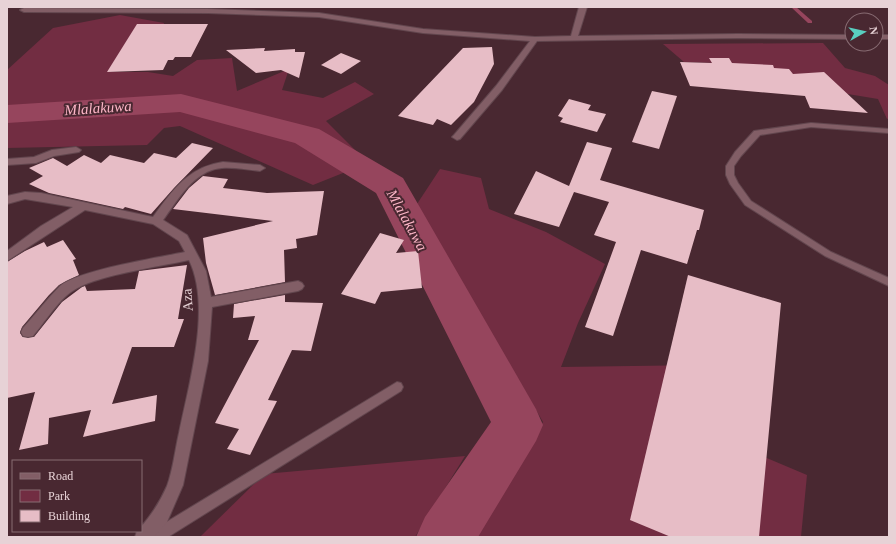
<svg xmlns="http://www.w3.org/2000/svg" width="896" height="544" font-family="Georgia,serif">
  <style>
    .green { fill: #722d42 }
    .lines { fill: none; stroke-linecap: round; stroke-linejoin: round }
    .stream { fill: #96455d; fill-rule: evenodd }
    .river { fill: #96455d; fill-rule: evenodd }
    .building { fill: #e7bdc6 }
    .lane-casing { stroke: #62464e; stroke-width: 2 }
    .street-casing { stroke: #62464e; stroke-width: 2 }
    .lane { fill: #825e66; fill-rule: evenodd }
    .street { fill: #825e66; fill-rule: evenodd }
    .labels { text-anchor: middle; stroke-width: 4; stroke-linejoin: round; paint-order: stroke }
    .street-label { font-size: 14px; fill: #e7d2d6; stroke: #492831 }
    .water-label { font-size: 15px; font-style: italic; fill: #fdb6c7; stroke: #492831 }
  </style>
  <rect width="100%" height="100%" fill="#492831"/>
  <g class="green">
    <polygon points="120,15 164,23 160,39 109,72 148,72 173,76 197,60 232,58 237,91 289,69 282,90 323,98 355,82 374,94 326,121 368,163 313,185 180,126 164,128 147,145 7,148 7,70 53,28"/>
    <polygon points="823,43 845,68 875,76 889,85 889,118 887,119 878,99 781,83 718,63 684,62 663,44"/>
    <polygon points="440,169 481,178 489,209 546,232 605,264 578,323 561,367 704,365 684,423 807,475 801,537 470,537 543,422 417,204"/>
    <polygon points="465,456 415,537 200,537 264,474"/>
  </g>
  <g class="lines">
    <polygon class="stream" points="791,7 796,7 812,21 812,23 808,23"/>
    <polygon class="river" points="181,94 319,129 403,178 536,409 543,425 536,441 478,537 416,537 425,517 491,422 376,193 295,143 180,112 7,123 7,105"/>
  </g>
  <g class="building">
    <polygon points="137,24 208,24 191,57 175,57 173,60 168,60 163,70 107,72"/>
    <polygon points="492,47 494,64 474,102 451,125 437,119 433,125 398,116 463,48"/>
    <polygon points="265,48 264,51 295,49 295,52 305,52 299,78 281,70 256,73 226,50"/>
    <polygon points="341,53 361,61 341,74 321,65"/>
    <polygon points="709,58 729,58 732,63 773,65 774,68 789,69 793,74 824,72 868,113 810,108 805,96 690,86 680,62 712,63"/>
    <polygon points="652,91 677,96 659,149 632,142"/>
    <polygon points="569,99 591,105 588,110 606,114 597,132 560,122 563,118 558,116"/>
    <polygon points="587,142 612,148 600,180 704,210 699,230 697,230 687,264 641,250 613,336 585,327 616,242 594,235 609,202 574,192 559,227 514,214 536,171 569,186"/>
    <polygon points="192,143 213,148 174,188 151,214 125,207 123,209 49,193 29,184 43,176 29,168 53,158 67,166 84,155 101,163 110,155 144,163 154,153 176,158"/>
    <polygon points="203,176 228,179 223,188 267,193 324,191 317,235 296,239 297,248 284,250 285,282 215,295 206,263 203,238 273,221 173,209 189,188"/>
    <polygon points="380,233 404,240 396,253 418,251 422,288 381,292 375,304 341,294"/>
    <polygon points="63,240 76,259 73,260 79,275 59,285 49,295 22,327 20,333 23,337 34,337 62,302 82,287 85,286 87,291 135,289 139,271 187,265 178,319 184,319 174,347 132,347 112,404 157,395 155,421 83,437 91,410 49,418 48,444 19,450 35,392 7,398 7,262 25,251 44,242 47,247"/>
    <polygon points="688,275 781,303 759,537 671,537 630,520"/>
    <polygon points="285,295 285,302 323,303 311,351 292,350 268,400 277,401 250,455 227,449 239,429 215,423 259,340 248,340 255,316 233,318 234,304"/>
  </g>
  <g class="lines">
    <defs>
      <g id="lane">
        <polygon points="811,123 889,129 889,133 811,127 760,135 741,156 734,166 734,175 738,183 751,201 831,252 889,278 889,286 825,256 745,205 730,184 726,175 726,166 735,152 754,131"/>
        <polygon points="397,382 401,383 403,387 401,391 168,537 148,537 150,532"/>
      </g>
      <g id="street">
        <polygon points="579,7 587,7 578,36 738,34 852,35 852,39 738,38 537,41 502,90 460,139 457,140 452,137 454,135 496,86 530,41 423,33 319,17 208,13 24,12 20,10 24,8 208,9 319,13 423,29 535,37 571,36"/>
        <rect x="876" y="35" width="13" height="4"/>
        <polygon points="76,147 81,150 79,152 54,156 36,163 7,165 7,159 34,157 52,150"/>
        <path d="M223,162L260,165L265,168L260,171C248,170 235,167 222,168C194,170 178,200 163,220L187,235L206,271L211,297L298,281L302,283L304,286L302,289L298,291L212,307L208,361L183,485L167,522L154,537H135L137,531H141V527C152,514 160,502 167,486C173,470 175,450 179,433C189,383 212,307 189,260C159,267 94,275 71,292C59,300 43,324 33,336L28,337L23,336L21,332L23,328C35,315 47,299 60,286C79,270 157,258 185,252L179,241L153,224L85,210L7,261V251L41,226L73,207L25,199L7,204V196L25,192L41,193L153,217C173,190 188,167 223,162Z"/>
      </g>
    </defs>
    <use href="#lane" class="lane-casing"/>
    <use href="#street" class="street-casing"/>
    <use href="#lane" class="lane"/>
    <use href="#street" class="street"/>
  </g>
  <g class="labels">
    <g class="street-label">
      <text transform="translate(187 300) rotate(-94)" y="5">Aza</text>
    </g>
    <g class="water-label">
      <text transform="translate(98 108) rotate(-4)" y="5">Mlalakuwa</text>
      <text transform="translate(407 220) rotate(61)" y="5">Mlalakuwa</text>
    </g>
  </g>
  <rect width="896" height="544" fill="none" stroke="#e7d2d6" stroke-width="16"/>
  <rect x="12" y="460" width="130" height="72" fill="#492831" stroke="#886c73"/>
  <rect x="20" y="473" width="20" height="6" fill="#825e66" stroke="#886c73"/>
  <text x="48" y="480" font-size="12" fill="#e7d2d6">Road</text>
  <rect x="20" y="490" width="20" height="12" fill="#722d42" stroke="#886c73"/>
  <text x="48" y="500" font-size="12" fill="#e7d2d6">Park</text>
  <rect x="20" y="510" width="20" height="12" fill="#e7bdc6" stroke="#886c73"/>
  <text x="48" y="520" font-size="12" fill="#e7d2d6">Building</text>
  <g transform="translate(864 32) rotate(82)"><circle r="19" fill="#492831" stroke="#886c73"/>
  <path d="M0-3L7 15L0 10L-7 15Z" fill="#59cebf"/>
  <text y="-6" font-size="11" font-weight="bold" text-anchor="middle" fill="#e7d2d6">N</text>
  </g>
</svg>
